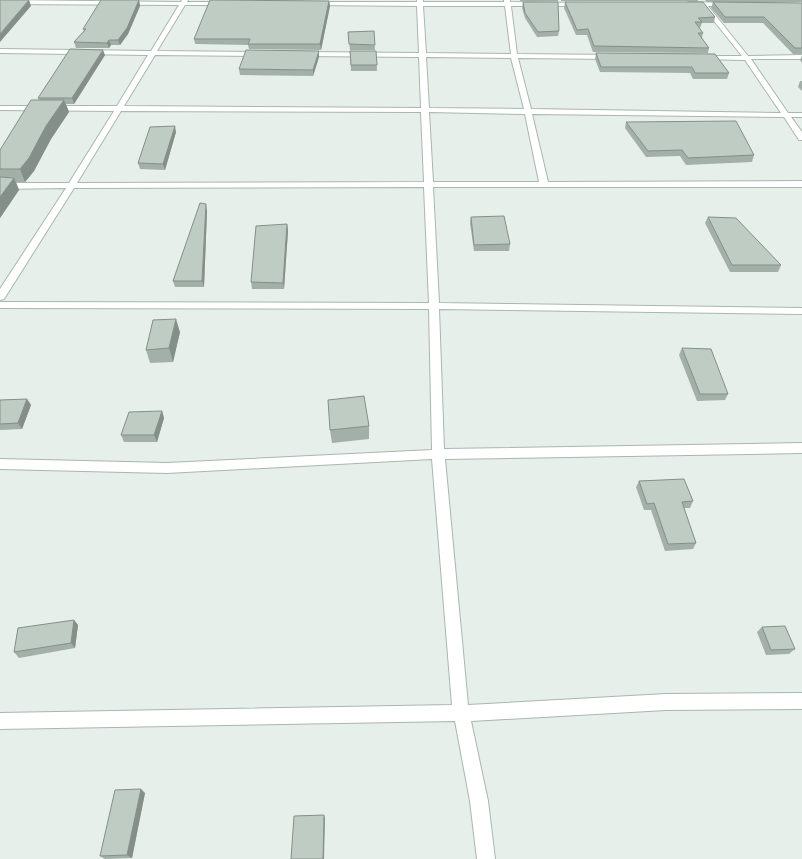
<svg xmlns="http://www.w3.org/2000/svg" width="802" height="859" font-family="Montserrat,sans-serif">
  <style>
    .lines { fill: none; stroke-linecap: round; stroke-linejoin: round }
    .minor-casing { stroke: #a8b7af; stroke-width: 2 }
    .minor { fill: #fff; fill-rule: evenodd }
    .wall { fill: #a3afa9 }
    .shaded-wall { fill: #858f89 }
    .building { fill: #beccc4; stroke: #858f89 }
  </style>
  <rect width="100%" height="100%" fill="#e6efe9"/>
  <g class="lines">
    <defs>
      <path id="minor" d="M0,0L181,2L182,0H188L187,2H225L228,4L227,5H185L157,51L261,52L264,54L261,56L155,55L124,106L421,108L419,57L303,56L300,54L303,52L419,53L417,6L311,5L310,4L313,2H417V0H423V2H504V0H510V2L583,3V5L581,6H511L517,54L611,55L614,57L611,59L518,58L531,109L781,113L745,60L699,59V57L701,56H742L702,6L687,5V3L689,2L731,3V5L729,6H708L748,56L802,55V59H751L788,113H802V117H791L802,132V140H799L784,117L532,114L548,182L802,181V187H433L439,303L802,308V314L439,309L444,449L802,443V453L445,459L468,705L666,694L802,693V709L666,710L471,721L488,801L495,859H477L470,801L455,721L0,729V713L452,705L432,459L167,473L0,469V459L167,463L432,450L429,309L0,308V302L429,303L424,187L74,188L4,299L0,300V289L66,188L0,189V183H69L114,111L0,110V106H117L148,55L0,53V49L151,51L179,5L0,4ZM423,6H505L511,54L426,53ZM426,57L511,58L524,109L429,108ZM121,111L421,112L424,182L77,183ZM429,112L525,114L539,182H433Z"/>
    </defs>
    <use href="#minor" class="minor-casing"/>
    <use href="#minor" class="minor"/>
  </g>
  <g class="wall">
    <polygon points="139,0 140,6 128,34 120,45 111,45 109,48 76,48 74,42 84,31 83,29"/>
    <rect x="520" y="0" width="38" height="1"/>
    <rect x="561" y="0" width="137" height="1"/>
    <polygon points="705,0 802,0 802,2 707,2"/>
    <polygon points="329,1 330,6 321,50 249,49 248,45 195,44 194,39"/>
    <polygon points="523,2 559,31 558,36 537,37 525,18 522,8"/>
    <polygon points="565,2 715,17 714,23 702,23 700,28 699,28 703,33 702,38 709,48 708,53 593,52 587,35 576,35 564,8"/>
    <polygon points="713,2 802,3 802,54 793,54 763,23 724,23 711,8"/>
    <polygon points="374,31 375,50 350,50 348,32"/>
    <polygon points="350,51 376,51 377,71 351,71"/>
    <polygon points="596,53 715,54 729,73 727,79 693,79 690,73 600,72 595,59"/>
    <polygon points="105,55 74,104 66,104 69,112 51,139 34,171 25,182 16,182 19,190 0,218 0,150 39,100 38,98"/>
    <polygon points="802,55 802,63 800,60"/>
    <polygon points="319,57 313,76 240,75 239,69"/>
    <polygon points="800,81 802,81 802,91 798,87"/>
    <polygon points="626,122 754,155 752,162 686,165 680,156 646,157 625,128"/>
    <polygon points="176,132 165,170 140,169 138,163"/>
    <polygon points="207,211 204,287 175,287 173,281"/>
    <polygon points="471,217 510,244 509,251 474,251 470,223"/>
    <polygon points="708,217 781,265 778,272 730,272 705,223"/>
    <polygon points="287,224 288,231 284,289 252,289 251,282"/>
    <polygon points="180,332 173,362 150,363 146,350"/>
    <polygon points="682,348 728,394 725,400 697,401 679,355"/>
    <polygon points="27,399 31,405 22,429 0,430 0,400"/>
    <polygon points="162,411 164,418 157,442 124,442 121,435"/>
    <polygon points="369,426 369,439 332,443 330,430"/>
    <polygon points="639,481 693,501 690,508 684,508 696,543 693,549 665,551 651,510 644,510 636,487"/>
    <polygon points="74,620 78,625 75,648 19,658 14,652"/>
    <polygon points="762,627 795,649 789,654 766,655 757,632"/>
    <polygon points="145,793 132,858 105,859 100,856"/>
  </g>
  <g class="shaded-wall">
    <polygon points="29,0 31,6 0,42 0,34"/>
    <polygon points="139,0 140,6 128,34 120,45 118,40"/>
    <polygon points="329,1 330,6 321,50 320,44"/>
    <polygon points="109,40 111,45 109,48 107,43"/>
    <polygon points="103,50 105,55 74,104 72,98"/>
    <polygon points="319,51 319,57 313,76 313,70"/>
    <polygon points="64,100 69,112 51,139 34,171 25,182 20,169 46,126"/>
    <polygon points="175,126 176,132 165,170 163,164"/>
    <polygon points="14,178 19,190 0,218 0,197"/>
    <polygon points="206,204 207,211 204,287 202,281"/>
    <polygon points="287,224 288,231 284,289 283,283"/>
    <polygon points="176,319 180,332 173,362 169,348"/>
    <polygon points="27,399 31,405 22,429 18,423"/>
    <polygon points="162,411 164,418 157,442 154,435"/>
    <polygon points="74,620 78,625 75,648 71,643"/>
    <polygon points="141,789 145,793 132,858 127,855"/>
    <polygon points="324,815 325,818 324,859 323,859"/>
  </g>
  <g class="building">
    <polygon points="0,0 29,0 0,34"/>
    <polygon points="101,0 139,0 127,28 118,40 109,40 107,43 74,42 86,29 83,29"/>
    <polygon points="210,0 329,1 320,44 248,44 250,39 194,39"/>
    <polygon points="523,2 558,2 559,31 538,32 525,13"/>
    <polygon points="565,2 703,2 715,17 698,18 702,22 695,22 703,33 698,33 709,48 594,46 588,29 577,30"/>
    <polygon points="713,2 802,3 802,48 795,48 764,17 725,17"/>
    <polygon points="374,31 375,45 349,44 348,32"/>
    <polygon points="70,49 103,50 72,98 38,98"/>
    <polygon points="246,50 319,51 313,70 239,69"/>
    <polygon points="350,51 376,51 377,65 351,65"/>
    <polygon points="596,53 715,54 729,73 695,73 692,67 601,67"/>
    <polygon points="31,100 64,100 46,126 29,158 20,169 0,169 0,150"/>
    <polygon points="736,121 754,155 688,158 682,150 648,151 626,122"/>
    <polygon points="175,126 163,164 138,163 150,127"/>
    <polygon points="0,177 14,178 0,197"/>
    <polygon points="200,203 206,204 202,281 173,281"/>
    <polygon points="504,216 510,244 474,245 471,217"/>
    <polygon points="708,217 736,218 781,265 732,265"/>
    <polygon points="287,224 283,283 251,282 256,226"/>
    <polygon points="176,319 169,348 146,350 153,320"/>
    <polygon points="682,348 711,349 728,394 700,394"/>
    <polygon points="364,396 369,426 330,430 328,400"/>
    <polygon points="27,399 18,423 0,424 0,400"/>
    <polygon points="162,411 154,435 121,435 129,412"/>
    <polygon points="684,479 693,501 682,502 696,543 668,544 654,503 647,504 639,481"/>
    <polygon points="74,620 71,643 14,652 18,628"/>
    <polygon points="785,626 795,649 771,650 762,627"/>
    <polygon points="141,789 127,855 100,856 115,790"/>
    <polygon points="324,815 323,859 291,859 294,816"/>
  </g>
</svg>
